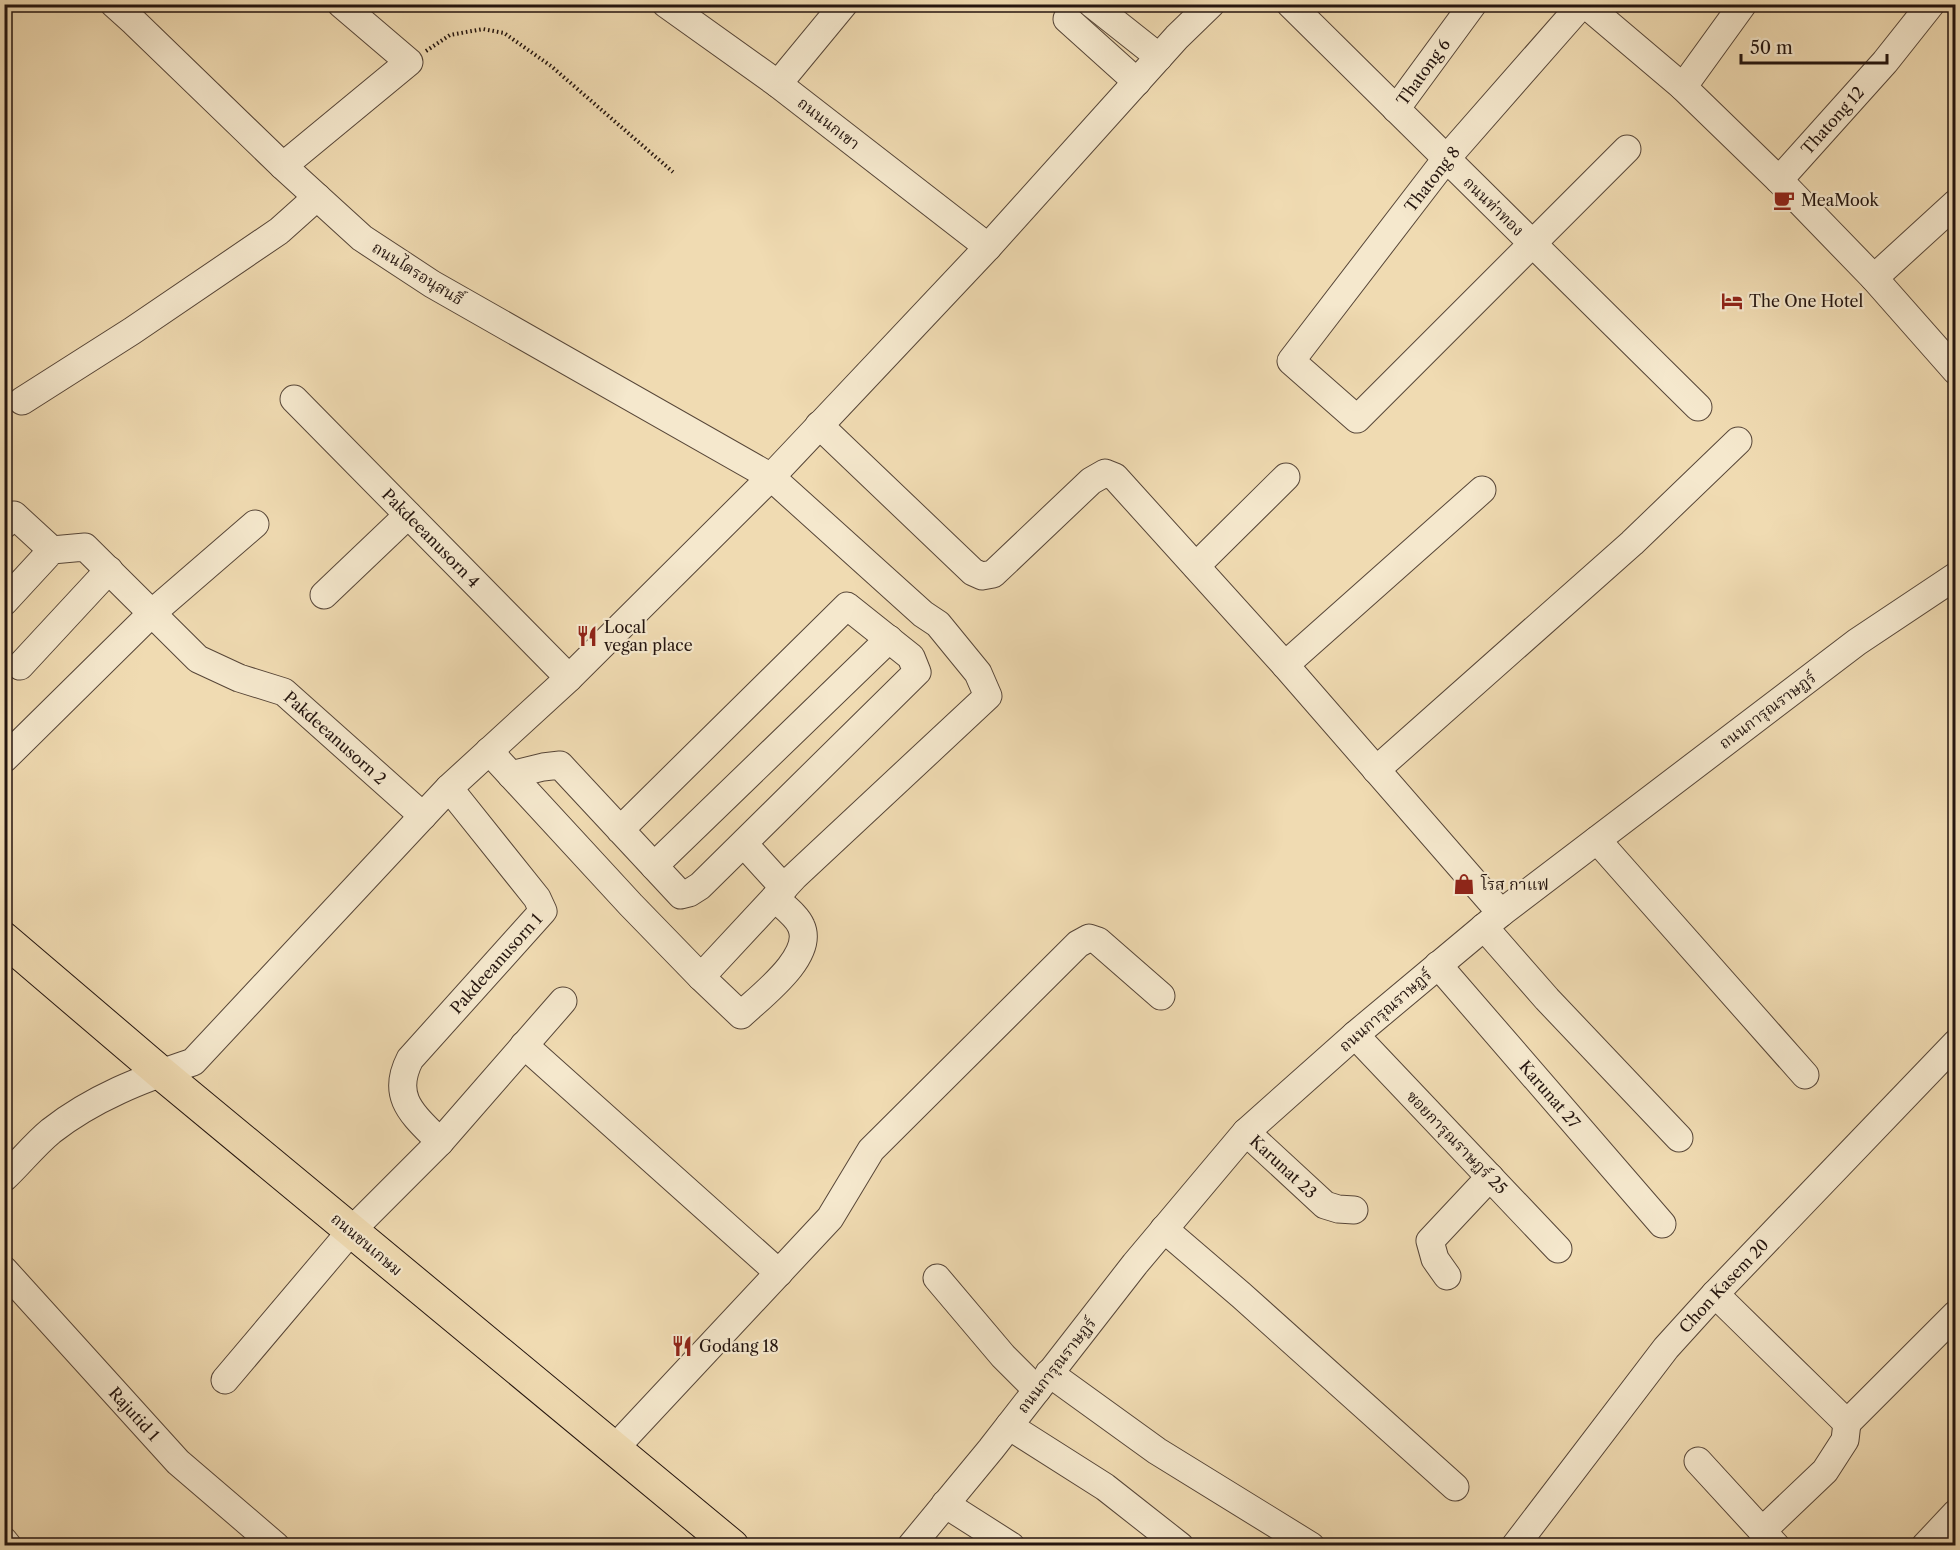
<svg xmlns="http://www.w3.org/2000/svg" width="1960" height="1550" font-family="'Libre Caslon Text','Noto Serif Thai',serif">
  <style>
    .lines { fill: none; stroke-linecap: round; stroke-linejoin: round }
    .minor-casing { stroke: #574638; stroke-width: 29 }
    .major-casing { stroke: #24150f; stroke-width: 35 }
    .path { stroke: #24150f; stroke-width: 4; stroke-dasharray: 1.5 3; stroke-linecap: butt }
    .minor { stroke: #f5e8cd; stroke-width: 27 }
    .major { stroke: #f0dbb2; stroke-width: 33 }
    .labels { text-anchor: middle; stroke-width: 4.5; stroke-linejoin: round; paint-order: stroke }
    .street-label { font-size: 16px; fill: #24150f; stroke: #f5e8cd }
    .poi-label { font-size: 16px; fill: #24150f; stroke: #f5e8cd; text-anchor: start }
  </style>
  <rect width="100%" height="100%" fill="#f0dbb2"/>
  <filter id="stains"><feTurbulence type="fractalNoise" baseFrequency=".00333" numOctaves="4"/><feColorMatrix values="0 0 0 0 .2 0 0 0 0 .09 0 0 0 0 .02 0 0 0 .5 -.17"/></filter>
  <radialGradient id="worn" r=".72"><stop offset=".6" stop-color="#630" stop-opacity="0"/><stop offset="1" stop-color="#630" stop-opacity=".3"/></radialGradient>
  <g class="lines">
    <defs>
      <g id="minor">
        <polyline points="114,4 134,22 283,166 362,238 432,284 771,477 923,614 938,624 978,673 988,696 794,877 701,977 631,905 489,751"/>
        <polyline points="666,4 778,84 988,247"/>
        <polyline points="1092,4 1159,57"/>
        <polyline points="1290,4 1698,407"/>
        <polyline points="1582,4 1446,159 1291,361 1357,419 1627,149"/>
        <polyline points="1585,4 1683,87 1779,180 1874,278 1956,371"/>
        <polyline points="1067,19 1137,82"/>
        <polyline points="778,84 844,4"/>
        <polyline points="1683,87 1743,4"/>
        <path id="s1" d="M1396,109L1473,4"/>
        <polyline points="283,166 409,62 341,4"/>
        <path id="s2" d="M1779,180L1885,62L1931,4"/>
        <polyline points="1874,278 1956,203"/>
        <path id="s3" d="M294,399L569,678"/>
        <polyline points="22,401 132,331 279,231 317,197"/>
        <polyline points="819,425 973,572 982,576 993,574 1091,481 1105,473 1115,477 1285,665 1501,913"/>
        <polyline points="4,525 14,515 52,550"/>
        <polyline points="1196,566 1286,477"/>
        <polyline points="324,595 408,515"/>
        <path id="s4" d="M4,602L52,550L85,547L198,659L239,678L284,692L423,816"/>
        <polyline points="1285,665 1482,490"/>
        <polyline points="20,666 109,570"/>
        <polyline points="4,759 152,613 255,524"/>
        <polyline points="1376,770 1632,543 1738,441"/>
        <polyline points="511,775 543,767 560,765 681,895 689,893 700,886 917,672 911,657 847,606 620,830"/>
        <polyline points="1597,840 1805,1075"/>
        <polyline points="744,844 784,888"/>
        <polyline points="654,866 889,639"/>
        <polyline points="1484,927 1547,999 1679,1138"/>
        <path id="s5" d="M1438,965L1662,1224"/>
        <path d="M701,977L741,1015C761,996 815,956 801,926C797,916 783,906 775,898"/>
        <polyline points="1355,1035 1558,1249"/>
        <polyline points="524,1045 779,1273"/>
        <path id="s6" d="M1246,1132L1325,1205L1338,1209L1354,1210"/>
        <path id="s7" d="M440,1142C414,1115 390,1098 410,1059L543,911L537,898L449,788"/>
        <path d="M4,1178C20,1163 34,1145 51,1131C93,1098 142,1079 193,1062L449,788L569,678L771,477L988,247L1177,37L1211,4"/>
        <polyline points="1164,1229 1241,1295 1455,1487"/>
        <path id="s8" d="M4,1270L178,1462L276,1546"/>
        <polyline points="1447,1276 1435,1259 1430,1241 1490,1177"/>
        <polyline points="937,1278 1003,1356 1037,1390"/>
        <polyline points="1715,1294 1847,1423 1956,1314"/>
        <polyline points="1049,1373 1157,1451 1311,1546"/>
        <polyline points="225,1380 351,1231 440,1142 563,1001"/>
        <polyline points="1009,1426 1105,1487 1180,1546"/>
        <polyline points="614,1449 830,1218 871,1150 1078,944 1089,938 1098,941 1161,996"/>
        <polyline points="1698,1461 1776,1546"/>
        <polyline points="945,1504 1011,1546"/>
        <polyline points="1762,1531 1825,1471 1845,1440 1847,1423"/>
        <polyline points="4,1541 8,1546"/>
        <polyline points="911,1546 991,1449 1135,1264 1246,1132 1355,1035 1501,913 1857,642 1956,576"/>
        <path id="s9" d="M1515,1546L1666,1348L1715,1294L1956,1043"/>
        <polyline points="1925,1546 1956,1513"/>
      </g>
      <polyline id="major" points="4,939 161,1073 732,1546"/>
    </defs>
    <use href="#minor" class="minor-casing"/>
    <use href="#major" class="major-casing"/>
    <polyline class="path" points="426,51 450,35 483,29 504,33 551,66 673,172"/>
    <use href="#minor" class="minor"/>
    <use href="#major" class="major"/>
  </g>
  <defs>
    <symbol id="cafe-bare" viewBox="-9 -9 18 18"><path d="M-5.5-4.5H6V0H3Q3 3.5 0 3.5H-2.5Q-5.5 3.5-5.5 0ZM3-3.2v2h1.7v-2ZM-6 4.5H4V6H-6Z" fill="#8f2418" stroke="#f5e8cd" stroke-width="2.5" paint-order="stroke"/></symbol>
    <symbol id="hotel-bare" viewBox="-9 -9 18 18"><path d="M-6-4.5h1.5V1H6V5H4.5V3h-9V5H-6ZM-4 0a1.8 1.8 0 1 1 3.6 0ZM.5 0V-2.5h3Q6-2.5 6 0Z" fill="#8f2418" stroke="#f5e8cd" stroke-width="2.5" paint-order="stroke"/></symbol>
    <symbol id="restaurant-bare" viewBox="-9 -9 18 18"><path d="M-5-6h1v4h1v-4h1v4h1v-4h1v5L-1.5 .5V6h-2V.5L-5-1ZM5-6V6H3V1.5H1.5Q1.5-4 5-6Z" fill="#8f2418" stroke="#f5e8cd" stroke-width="2.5" paint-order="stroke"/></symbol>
    <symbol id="shop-bare" viewBox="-9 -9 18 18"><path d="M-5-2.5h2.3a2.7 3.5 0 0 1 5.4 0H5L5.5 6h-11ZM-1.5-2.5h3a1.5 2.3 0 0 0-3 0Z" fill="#8f2418" stroke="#f5e8cd" stroke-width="2.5" paint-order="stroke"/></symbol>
  </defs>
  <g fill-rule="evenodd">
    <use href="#cafe-bare" x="1769" y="185" width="30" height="30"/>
    <use href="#hotel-bare" x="1717" y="286" width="30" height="30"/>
    <use href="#restaurant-bare" x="572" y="621" width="30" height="30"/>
    <use href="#shop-bare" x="1449" y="869" width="30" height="30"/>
    <use href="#restaurant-bare" x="667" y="1331" width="30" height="30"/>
  </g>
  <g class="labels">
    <g class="street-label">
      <text dy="6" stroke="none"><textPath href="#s1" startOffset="46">Thatong 6</textPath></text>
      <text dy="6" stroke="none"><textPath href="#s2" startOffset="80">Thatong 12</textPath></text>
      <text transform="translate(829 123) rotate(38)" y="6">ถนนนกเขา</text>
      <text transform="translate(1432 179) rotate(-52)" y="6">Thatong 8</text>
      <text transform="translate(1494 206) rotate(44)" y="6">ถนนท่าทอง</text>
      <text transform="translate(418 273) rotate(32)" y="6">ถนนไตรอนุสนธิ์</text>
      <text dy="6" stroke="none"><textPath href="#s3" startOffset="195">Pakdeeanusorn 4</textPath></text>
      <text transform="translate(1767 710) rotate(-37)" y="6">ถนนการุณราษฏร์</text>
      <text dy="6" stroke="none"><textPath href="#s4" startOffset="424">Pakdeeanusorn 2</textPath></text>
      <text dy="6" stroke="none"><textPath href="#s7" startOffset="226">Pakdeeanusorn 1</textPath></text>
      <text transform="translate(1385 1010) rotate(-41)" y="6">ถนนการุณราษฏร์</text>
      <text dy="6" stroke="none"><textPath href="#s5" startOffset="171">Karunat 27</textPath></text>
      <text transform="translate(1457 1142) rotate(46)" y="6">ซอยการุณราษฎร์ 25</text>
      <text dy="6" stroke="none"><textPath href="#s6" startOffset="51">Karunat 23</textPath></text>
      <text transform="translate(367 1244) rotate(40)" y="6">ถนนชนเกษม</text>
      <text dy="6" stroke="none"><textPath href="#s9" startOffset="334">Chon Kasem 20</textPath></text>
      <text transform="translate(1056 1365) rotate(-52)" y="6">ถนนการุณราษฏร์</text>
      <text dy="6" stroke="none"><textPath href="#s8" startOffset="194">Rajutid 1</textPath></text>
    </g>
    <g class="poi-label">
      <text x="1801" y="206">MeaMook</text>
      <text x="1749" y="307">The One Hotel</text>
      <text x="604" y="633">Local<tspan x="604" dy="18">vegan place</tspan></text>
      <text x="1481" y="890">โรส กาแฟ</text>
      <text x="699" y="1352">Godang 18</text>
    </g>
  </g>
  <rect width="1960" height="1550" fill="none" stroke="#f0dbb2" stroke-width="24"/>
  <rect x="6" y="6" width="1948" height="1538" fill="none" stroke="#24150f" stroke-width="3"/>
  <rect x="12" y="12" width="1936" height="1526" fill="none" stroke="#24150f" stroke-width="1.5"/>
  <path d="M1741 54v9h146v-9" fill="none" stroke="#24150f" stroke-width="3"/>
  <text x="1750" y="54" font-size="18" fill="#24150f" stroke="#f5e8cd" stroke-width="4.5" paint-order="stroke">50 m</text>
  <rect width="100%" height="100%" filter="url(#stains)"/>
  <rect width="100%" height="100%" fill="url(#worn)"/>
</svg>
